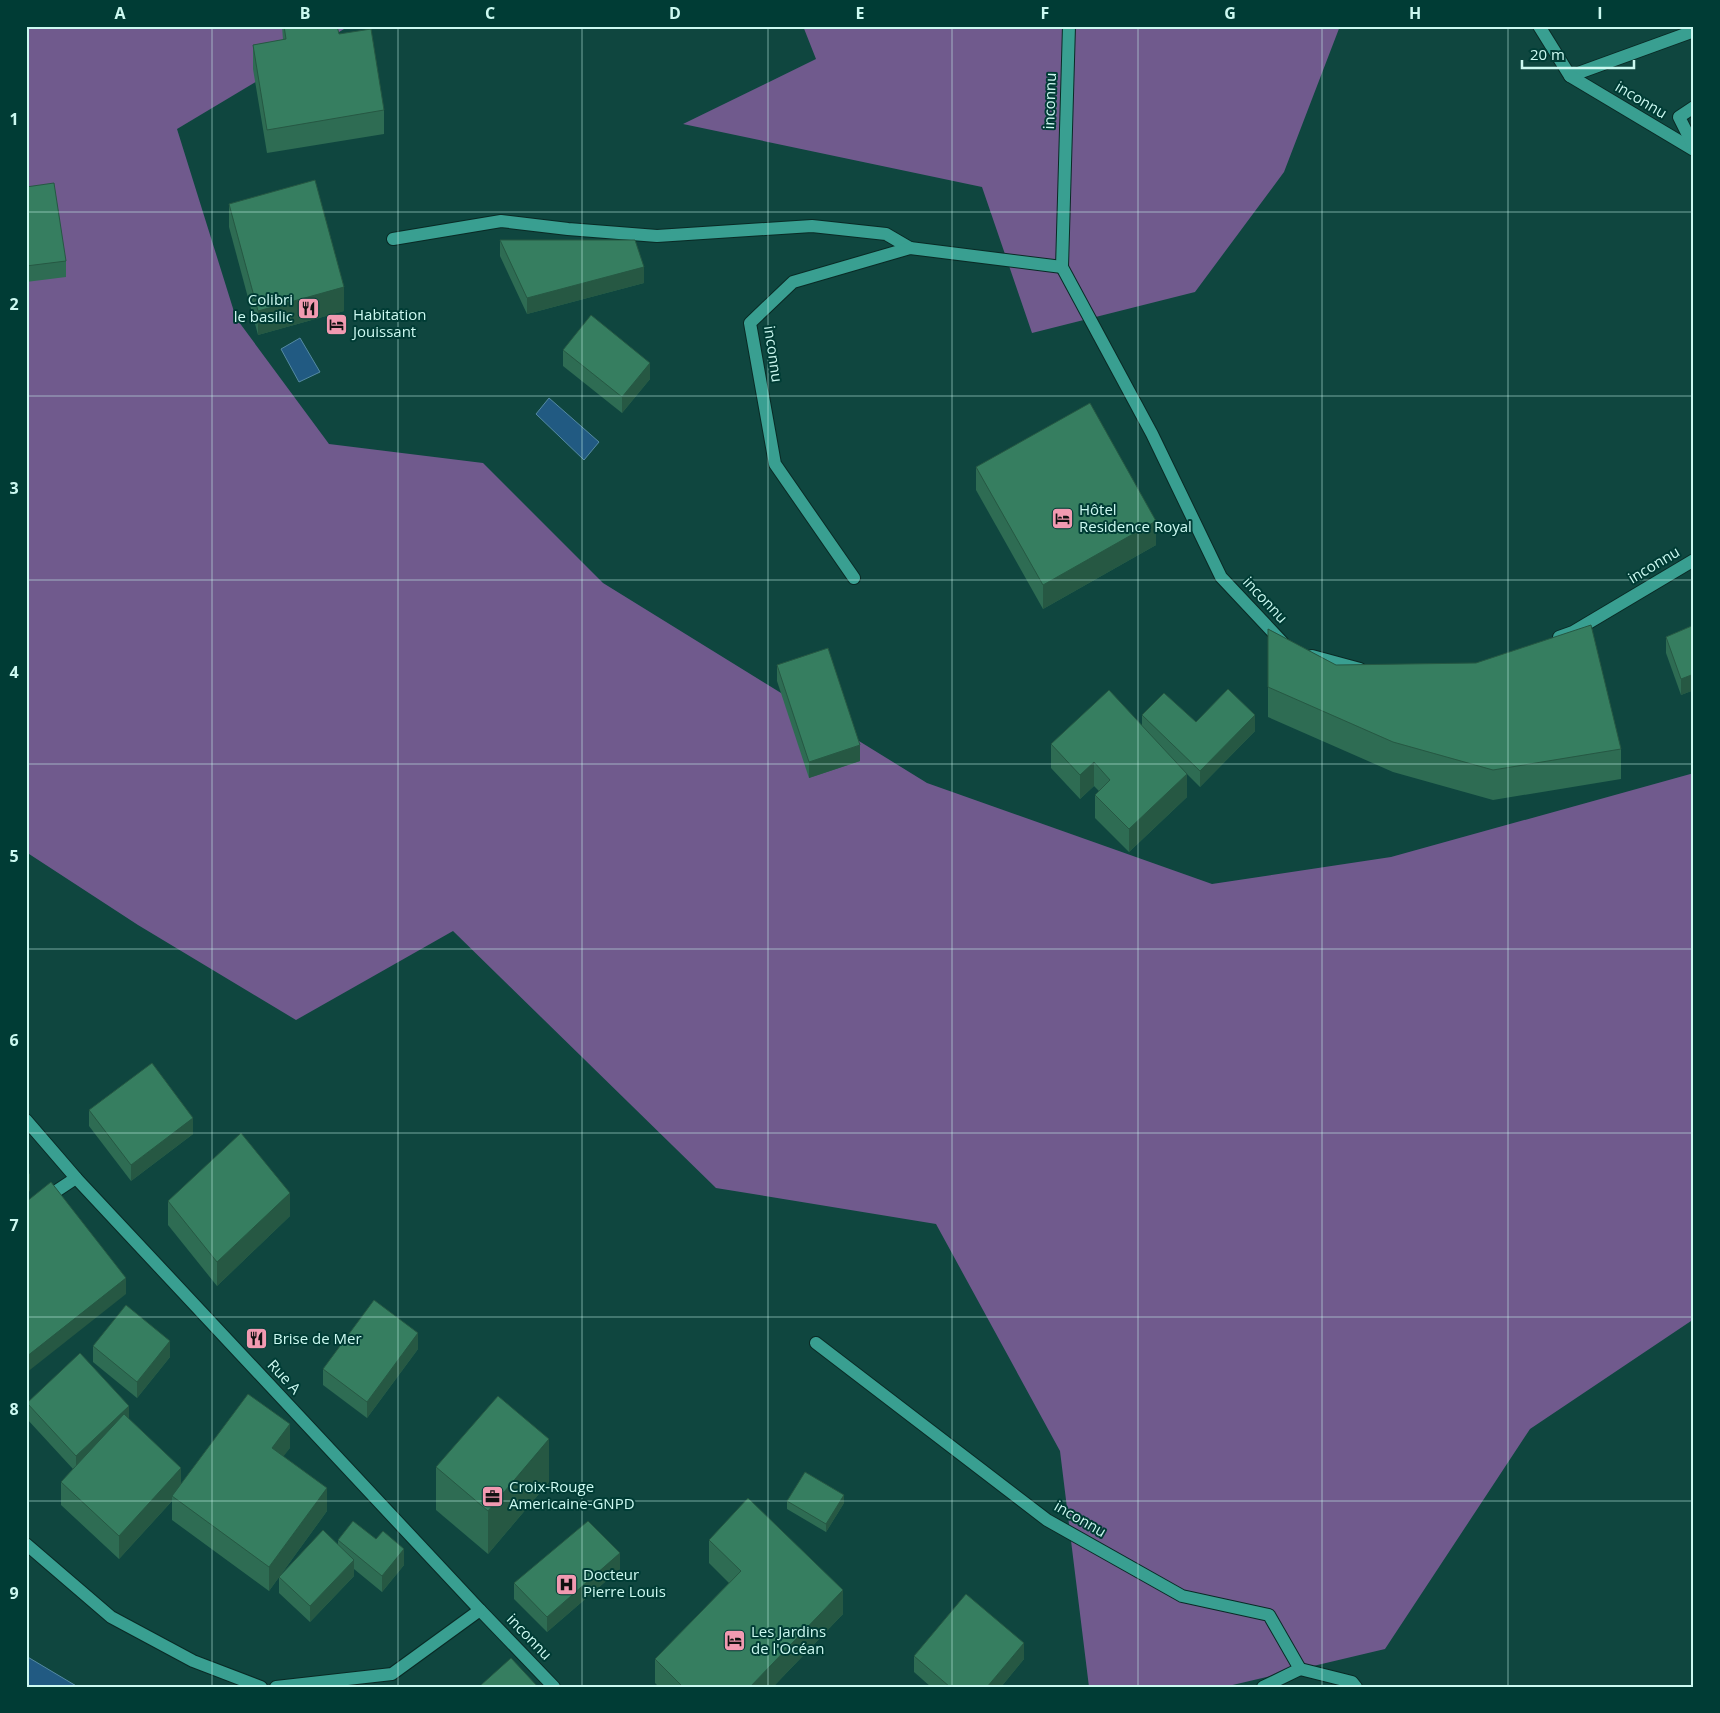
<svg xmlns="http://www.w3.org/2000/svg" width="1720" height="1713" font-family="'Open Sans',sans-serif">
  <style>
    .green { fill: #705a8d }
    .water { fill: #215a82; stroke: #548aa3 }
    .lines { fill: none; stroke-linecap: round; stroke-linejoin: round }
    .lane-casing { stroke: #092a25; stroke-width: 14 }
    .street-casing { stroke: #092a25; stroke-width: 14 }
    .secondary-casing { stroke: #092a25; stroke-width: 14 }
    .lane { stroke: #399f91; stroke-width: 12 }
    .street { stroke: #399f91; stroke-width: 12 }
    .secondary { stroke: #399f91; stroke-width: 12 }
    .wall { fill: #2e6c53 }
    .shaded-wall { fill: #265843 }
    .building { fill: #367e60; stroke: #265843 }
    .grid { fill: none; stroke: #ccf9f1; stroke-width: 1; stroke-opacity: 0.55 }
    .labels { text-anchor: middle; stroke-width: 4; stroke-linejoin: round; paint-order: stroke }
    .street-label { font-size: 15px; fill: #ccf9f1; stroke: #003c35 }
    .poi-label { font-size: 15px; fill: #ccf9f1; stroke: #003c35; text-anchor: start }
    .neatline { fill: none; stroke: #ccf9f1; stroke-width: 2 }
    .grid-label { font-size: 16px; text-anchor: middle; font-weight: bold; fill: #ccf9f1 }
  </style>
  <rect width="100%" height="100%" fill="#0f463f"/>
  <g class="green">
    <polygon points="26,26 349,26 177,129 236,318 329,444 483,463 603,583 927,783 1212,884 1391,857 1694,773 1694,1319 1530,1429 1385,1649 1224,1687 1089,1687 1060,1451 936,1224 716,1188 453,931 296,1020 138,925 26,852"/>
    <polygon points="803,26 1340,26 1284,172 1195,292 1032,333 982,187 683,124 816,59"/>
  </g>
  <g class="water">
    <polygon points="300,338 320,372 299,382 281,349"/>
    <polygon points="549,398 599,442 584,460 536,414"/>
    <polygon points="26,1656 78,1687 26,1687"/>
  </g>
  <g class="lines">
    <defs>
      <g id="lane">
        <polyline points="1570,76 1694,31"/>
        <polyline points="393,239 501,221 568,229 657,236 812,226 886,234 910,248"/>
        <polyline points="1300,1669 1352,1682 1356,1687"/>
      </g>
      <g id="street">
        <polyline points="1069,26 1062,267 1152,434 1221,577 1283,643"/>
        <polyline points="1539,26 1570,76 1694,150"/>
        <polyline points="1694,107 1679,117 1694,147"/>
        <polyline points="854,578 775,464 750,323 793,282 910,248 1062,267"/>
        <polyline points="1559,637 1573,632 1694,560"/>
        <polyline points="1312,656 1360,669"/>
        <polyline points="26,1211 76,1178"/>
        <polyline points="816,1343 1047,1520 1182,1596 1269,1615 1300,1669 1263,1687"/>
        <polyline points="480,1610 554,1687"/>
      </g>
      <g id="secondary">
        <polyline points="26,1120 76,1178 480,1610 392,1674 276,1687"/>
        <polyline points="26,1544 111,1617 193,1661 261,1687"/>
      </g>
    </defs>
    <use href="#lane" class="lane-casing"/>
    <use href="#street" class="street-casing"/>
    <use href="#secondary" class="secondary-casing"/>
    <use href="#lane" class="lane"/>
    <use href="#street" class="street"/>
    <use href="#secondary" class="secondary"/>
  </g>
  <g class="wall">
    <polygon points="282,26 337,26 339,34 384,110 384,134 267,153 253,69 253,45 283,40"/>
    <polygon points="26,187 66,261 66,277 26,282"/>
    <polygon points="229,204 344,311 258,335 229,227"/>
    <polygon points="500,240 644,283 527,314 500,256"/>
    <polygon points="563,350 650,379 622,413 563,366"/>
    <polygon points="976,467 1156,545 1043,609 976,490"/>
    <polygon points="1694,625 1694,690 1681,695 1666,653 1666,637"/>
    <polygon points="1268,629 1336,665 1621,749 1621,779 1493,800 1393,772 1268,717"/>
    <polygon points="777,665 860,761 809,778 777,681"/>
    <polygon points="1142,715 1255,731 1200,787 1187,774 1187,797 1129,852 1095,818 1095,795 1099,791 1094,786 1080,799 1051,768 1051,744 1142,725"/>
    <polygon points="89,1110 193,1134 131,1181 89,1126"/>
    <polygon points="168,1201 290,1216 217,1286 168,1225"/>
    <polygon points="93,1346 170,1357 137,1398 93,1362"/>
    <polygon points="418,1349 367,1418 323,1385 323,1369"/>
    <polygon points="27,1403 129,1419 181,1484 290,1448 283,1456 327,1511 269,1591 172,1520 172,1501 119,1559 61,1505 61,1482 73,1469 27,1419"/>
    <polygon points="436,1467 549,1482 488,1554 436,1510"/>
    <polygon points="787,1501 844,1503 826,1532 787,1509"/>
    <polygon points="338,1540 404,1565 382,1592 354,1569 354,1576 310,1622 279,1593 279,1577 338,1544"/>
    <polygon points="709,1540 843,1614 773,1687 659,1687 655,1683 655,1659 729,1583 709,1563"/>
    <polygon points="620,1569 547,1632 514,1599 514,1583"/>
    <polygon points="914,1656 1024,1659 1001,1687 931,1687 914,1672"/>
  </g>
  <g class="shaded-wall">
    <polygon points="644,267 644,283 527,314 527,298"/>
    <polygon points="344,287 344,311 258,335 258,311"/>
    <polygon points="650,363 650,379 622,413 622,397"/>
    <polygon points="1156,521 1156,545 1043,609 1043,585"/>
    <polygon points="1694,674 1694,690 1681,695 1681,679"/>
    <polygon points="1255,715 1255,731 1200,787 1200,771"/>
    <polygon points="860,745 860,761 809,778 809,762"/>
    <polygon points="1094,762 1094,786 1080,799 1080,775"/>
    <polygon points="1187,774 1187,797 1129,852 1129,829"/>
    <polygon points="193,1118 193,1134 131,1181 131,1165"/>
    <polygon points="30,1175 30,1191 26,1194 26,1178"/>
    <polygon points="290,1193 290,1216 217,1286 217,1262"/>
    <polygon points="126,1278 126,1294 26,1373 26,1357"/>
    <polygon points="418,1333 418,1349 367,1418 367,1402"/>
    <polygon points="170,1341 170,1357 137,1398 137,1382"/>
    <polygon points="129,1406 129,1422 76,1472 76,1456"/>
    <polygon points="290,1424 290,1448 272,1471 272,1448"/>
    <polygon points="549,1439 549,1482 488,1554 488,1511"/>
    <polygon points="181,1468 181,1491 172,1496 172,1501 119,1559 119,1536"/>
    <polygon points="327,1488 327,1511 269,1591 269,1567"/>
    <polygon points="844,1495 844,1503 826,1532 826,1524"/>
    <polygon points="404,1549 404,1565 382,1592 382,1576"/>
    <polygon points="620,1553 620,1569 547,1632 547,1617"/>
    <polygon points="354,1560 354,1576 310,1622 310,1606"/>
    <polygon points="843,1590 843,1614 773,1687 750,1687"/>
    <polygon points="1024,1643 1024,1659 1001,1687 987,1687"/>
  </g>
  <g class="building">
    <polygon points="284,26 337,26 339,34 371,29 384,110 267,130 253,45 286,39"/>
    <polygon points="315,180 344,287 258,311 229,204"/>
    <polygon points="54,183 66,261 26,266 26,187"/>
    <polygon points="500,240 635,240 644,267 527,298"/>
    <polygon points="591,315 650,363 622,397 563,350"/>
    <polygon points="1090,403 1156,521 1043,585 976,467"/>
    <polygon points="1591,625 1621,749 1493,770 1393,742 1268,687 1268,629 1336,665 1476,663"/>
    <polygon points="1694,625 1694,674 1681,679 1666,637"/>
    <polygon points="828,648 860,745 809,762 777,665"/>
    <polygon points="1228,689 1255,715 1200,771 1142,715 1164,693 1196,722"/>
    <polygon points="1109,690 1187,774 1129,829 1095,795 1110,780 1094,762 1080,775 1051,744"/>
    <polygon points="152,1063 193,1118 131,1165 89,1110"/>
    <polygon points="241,1133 290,1193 217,1262 168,1201"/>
    <polygon points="26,1170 30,1175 26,1178"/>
    <polygon points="51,1182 126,1278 26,1357 26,1202"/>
    <polygon points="374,1300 418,1333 367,1402 323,1369"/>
    <polygon points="126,1305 170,1341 137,1382 93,1346"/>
    <polygon points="80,1353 129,1406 76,1456 27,1403"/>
    <polygon points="248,1394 290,1424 272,1448 327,1488 269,1567 172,1496"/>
    <polygon points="498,1396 549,1439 488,1511 436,1467"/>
    <polygon points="124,1414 181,1468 119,1536 61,1482"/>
    <polygon points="805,1472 844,1495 826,1524 787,1501"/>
    <polygon points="748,1498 843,1590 750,1687 683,1687 655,1659 741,1571 709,1540"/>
    <polygon points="353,1521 376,1539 383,1531 404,1549 382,1576 338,1540"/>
    <polygon points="588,1521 620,1553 547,1617 514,1583"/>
    <polygon points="323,1530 354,1560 310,1606 279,1577"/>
    <polygon points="966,1594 1024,1643 987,1687 950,1687 914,1656"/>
    <polygon points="511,1658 538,1687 482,1687 481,1685"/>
  </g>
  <path class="grid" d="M212,26V1687M398,26V1687M582,26V1687M768,26V1687M952,26V1687M1138,26V1687M1322,26V1687M1508,26V1687M26,212H1694M26,396H1694M26,580H1694M26,764H1694M26,949H1694M26,1133H1694M26,1317H1694M26,1501H1694"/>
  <defs>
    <symbol id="restaurant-square" viewBox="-11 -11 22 22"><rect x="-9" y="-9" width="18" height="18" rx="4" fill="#f19ab1" stroke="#003c35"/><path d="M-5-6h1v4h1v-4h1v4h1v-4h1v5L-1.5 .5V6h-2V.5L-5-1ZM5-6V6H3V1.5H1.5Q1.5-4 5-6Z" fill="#111"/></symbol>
    <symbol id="hotel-square" viewBox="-11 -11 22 22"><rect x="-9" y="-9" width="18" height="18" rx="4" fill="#f19ab1" stroke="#003c35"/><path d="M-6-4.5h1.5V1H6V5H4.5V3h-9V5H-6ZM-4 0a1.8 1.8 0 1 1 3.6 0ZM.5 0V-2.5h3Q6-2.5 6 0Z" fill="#111"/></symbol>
    <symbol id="office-square" viewBox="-11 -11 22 22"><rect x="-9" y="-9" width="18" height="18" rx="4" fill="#f19ab1" stroke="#003c35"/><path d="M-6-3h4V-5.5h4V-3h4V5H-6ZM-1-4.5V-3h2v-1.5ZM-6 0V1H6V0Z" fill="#111"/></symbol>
    <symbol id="hospital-square" viewBox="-11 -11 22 22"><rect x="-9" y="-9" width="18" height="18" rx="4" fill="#f19ab1" stroke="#003c35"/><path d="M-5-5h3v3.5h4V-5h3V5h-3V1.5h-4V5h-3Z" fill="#111"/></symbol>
  </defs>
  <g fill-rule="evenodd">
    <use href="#restaurant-square" x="296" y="296" width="25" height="25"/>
    <use href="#hotel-square" x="324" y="312" width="25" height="25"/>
    <use href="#hotel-square" x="1050" y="506" width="25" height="25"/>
    <use href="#restaurant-square" x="244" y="1326" width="25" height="25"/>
    <use href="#office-square" x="480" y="1484" width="25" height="25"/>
    <use href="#hospital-square" x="554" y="1572" width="25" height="25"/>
    <use href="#hotel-square" x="722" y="1628" width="25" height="25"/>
  </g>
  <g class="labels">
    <g class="street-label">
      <text transform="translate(1641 100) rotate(31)" y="5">inconnu</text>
      <text transform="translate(1050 101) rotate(-88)" y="5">inconnu</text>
      <text transform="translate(773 354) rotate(82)" y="5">inconnu</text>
      <text transform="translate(1654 565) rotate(-31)" y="5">inconnu</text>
      <text transform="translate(1265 600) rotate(47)" y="5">inconnu</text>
      <text transform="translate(284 1377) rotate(47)" y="5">Rue A</text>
      <text transform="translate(1080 1519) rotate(30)" y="5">inconnu</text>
      <text transform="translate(529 1637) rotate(46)" y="5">inconnu</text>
    </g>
    <g class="poi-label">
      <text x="293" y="305" text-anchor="end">Colibri<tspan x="293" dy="17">le basilic</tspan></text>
      <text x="353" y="320">Habitation<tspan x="353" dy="17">Jouissant</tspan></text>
      <text x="1079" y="515">Hôtel<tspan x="1079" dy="17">Residence Royal</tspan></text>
      <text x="273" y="1344">Brise de Mer</text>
      <text x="509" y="1492">Croix-Rouge<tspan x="509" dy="17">Americaine-GNPD</tspan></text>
      <text x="583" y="1580">Docteur<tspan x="583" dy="17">Pierre Louis</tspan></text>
      <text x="751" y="1637">Les Jardins<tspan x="751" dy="17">de l'Océan</tspan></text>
    </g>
  </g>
  <rect width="1720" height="1713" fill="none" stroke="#003c35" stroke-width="55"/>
  <path d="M1522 60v8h112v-8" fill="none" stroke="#ccf9f1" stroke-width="2.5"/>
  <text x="1530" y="60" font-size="15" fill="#ccf9f1" stroke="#003c35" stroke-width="4" paint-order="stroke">20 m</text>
  <rect x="28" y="28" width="1664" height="1658" class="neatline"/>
  <g class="grid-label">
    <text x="120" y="19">A</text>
    <text x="305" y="19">B</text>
    <text x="490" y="19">C</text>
    <text x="675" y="19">D</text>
    <text x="860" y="19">E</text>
    <text x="1045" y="19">F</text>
    <text x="1230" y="19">G</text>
    <text x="1415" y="19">H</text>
    <text x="1600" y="19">I</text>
    <text x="14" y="125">1</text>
    <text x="14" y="310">2</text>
    <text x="14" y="494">3</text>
    <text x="14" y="678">4</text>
    <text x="14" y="862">5</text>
    <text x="14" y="1046">6</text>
    <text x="14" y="1231">7</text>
    <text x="14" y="1415">8</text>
    <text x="14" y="1599">9</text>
  </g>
</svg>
